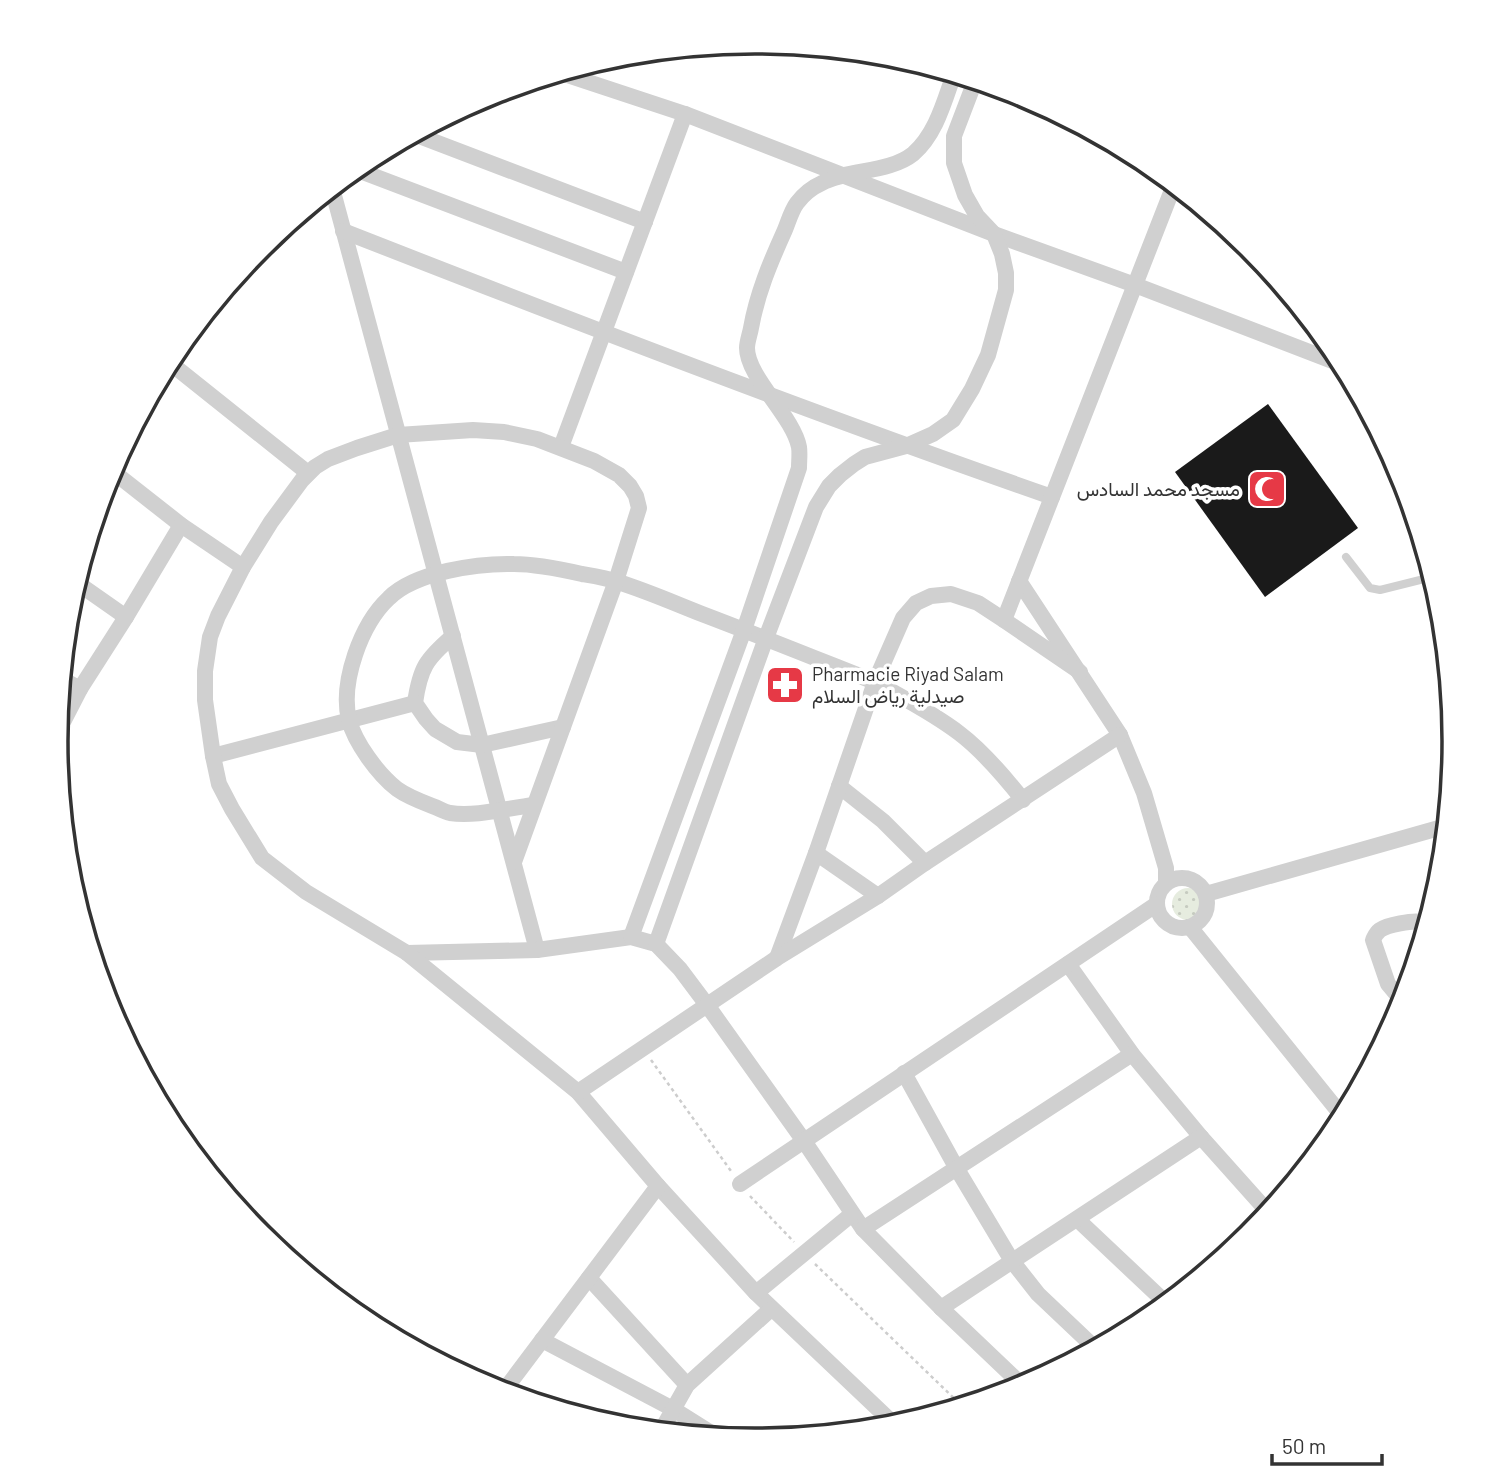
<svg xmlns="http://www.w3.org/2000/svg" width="1510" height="1482" font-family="Barlow,Vazirmatn,sans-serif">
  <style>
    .park { fill: url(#park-dots) }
    .building { fill: #1a1a1a }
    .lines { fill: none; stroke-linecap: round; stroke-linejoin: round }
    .path { stroke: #cdcdcd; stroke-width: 2.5; stroke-dasharray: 3.5 3.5; stroke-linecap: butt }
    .service { stroke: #d0d0d0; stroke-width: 8 }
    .minor { stroke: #d0d0d0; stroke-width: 16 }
    .labels { text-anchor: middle; stroke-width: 7; stroke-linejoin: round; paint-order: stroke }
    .poi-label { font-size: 19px; fill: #333; stroke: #fff; text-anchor: end }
    .rim { fill: none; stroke: #333; stroke-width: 3.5 }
  </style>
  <defs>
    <pattern id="park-dots" width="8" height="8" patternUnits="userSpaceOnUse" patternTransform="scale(1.75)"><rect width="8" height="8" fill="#e6ecdf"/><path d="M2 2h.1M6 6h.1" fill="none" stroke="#c6cbc0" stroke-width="1.8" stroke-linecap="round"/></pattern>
  </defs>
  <rect width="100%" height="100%" fill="#fff"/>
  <circle class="park" cx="1188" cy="904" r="16"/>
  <polygon class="building" points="1268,404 1358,528 1265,597 1175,472"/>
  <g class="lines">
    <g class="path">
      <polyline points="651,1060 731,1171"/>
      <polyline points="750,1196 794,1242"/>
      <polyline points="815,1264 961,1405"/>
    </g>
    <polyline class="service" points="1346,557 1370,588 1380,590 1432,577"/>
    <g class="minor">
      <polyline points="561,73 685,114 994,234 1135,285 1343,365"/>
      <polyline points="414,134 645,222"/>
      <polyline points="355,169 626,272"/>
      <polyline points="332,188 537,950"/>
      <path d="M343,231C578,323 814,414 1052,497"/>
      <polyline points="169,362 308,473"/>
      <polyline points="561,447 685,114"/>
      <polyline points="111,470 181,525 243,567"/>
      <polyline points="1019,581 1120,735 1144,793 1166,868 1166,883"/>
      <polyline points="76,582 126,617"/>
      <polyline points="1004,620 1174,185"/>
      <path d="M453,636C426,659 420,668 415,703L426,719L435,729L457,742L482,745L563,727"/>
      <polyline points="62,679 80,689"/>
      <polyline points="58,721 64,720 80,689 126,617 181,525"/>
      <polyline points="213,756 415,703"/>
      <polyline points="839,786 883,821 925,863"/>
      <path d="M534,805C508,808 475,817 450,813C445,812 440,809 435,807C422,802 408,797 397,789C378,774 355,743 349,720C340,682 361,624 389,598C415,572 478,563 514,564C537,564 560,569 582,574C594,576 607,578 618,582C647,591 674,603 702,614C760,636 817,659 875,682C903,698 933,713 959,733C983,751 1004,776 1023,800"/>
      <polyline points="816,853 878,896"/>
      <polyline points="514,862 616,581 639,508 636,496 630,486 619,475 594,461 537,439 504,432 473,430 398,435 357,448 328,459 315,467 302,480 271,522 243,567 218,616 210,637 205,671 205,700 213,756 219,784 232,809 262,858 306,892 407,953 537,950 631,937 656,944 680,969 707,1005 804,1141 863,1229 941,1308 1023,1386"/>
      <circle cx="1182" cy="903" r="25"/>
      <polyline points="1206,894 1446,826"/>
      <polyline points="1190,927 1343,1117"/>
      <path d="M631,937L744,630L799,468C799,461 800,453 799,447C793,416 747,377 747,348C747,342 750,334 751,328C757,294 770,263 784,232C788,223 791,211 797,203C803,195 813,187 822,183C849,169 889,173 913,154C936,134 944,102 954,74"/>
      <polyline points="656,944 766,638 816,507 829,486 840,475 854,464 865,457 906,446 933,434 953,420 972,389 988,355 1006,290 1006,273 1002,254 994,234 977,216 965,195 954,163 954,136 975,81"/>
      <polyline points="407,953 578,1092 658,1186 756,1293 895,1425"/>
      <polyline points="777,958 816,853 875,682 903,618 916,603 931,596 951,594 978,603 1004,620 1080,672"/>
      <polyline points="1068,964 1132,1054 1201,1137 1268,1212"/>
      <path d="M1403,1002L1388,984L1373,940C1375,936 1376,933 1380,930C1387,925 1413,920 1421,922L1425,928"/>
      <polyline points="904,1073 957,1169 1012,1261 1038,1294 1095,1348"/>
      <polyline points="578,1092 777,958 878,896 925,863 1120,735"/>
      <polyline points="740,1184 1157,904"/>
      <polyline points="1077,1219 1166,1303"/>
      <polyline points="863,1229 1132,1054"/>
      <polyline points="589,1278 687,1385"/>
      <polyline points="756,1293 852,1214"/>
      <polyline points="941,1308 1201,1137"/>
      <polyline points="542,1340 673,1409 716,1436"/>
      <polyline points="503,1392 658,1186"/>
      <polyline points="661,1431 687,1385 771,1309"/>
    </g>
  </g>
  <defs>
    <symbol id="mosque-square" viewBox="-11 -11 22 22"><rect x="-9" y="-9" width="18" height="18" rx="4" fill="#e63946" stroke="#fff"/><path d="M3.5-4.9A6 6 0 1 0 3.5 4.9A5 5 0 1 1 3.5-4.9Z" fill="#fff"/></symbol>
    <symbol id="pharmacy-square" viewBox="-11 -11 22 22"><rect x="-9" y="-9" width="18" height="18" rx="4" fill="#e63946" stroke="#fff"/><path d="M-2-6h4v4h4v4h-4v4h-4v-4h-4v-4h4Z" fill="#fff"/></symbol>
  </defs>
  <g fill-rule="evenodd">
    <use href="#mosque-square" x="1245" y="467" width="44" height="44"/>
    <use href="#pharmacy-square" x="763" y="663" width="44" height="44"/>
  </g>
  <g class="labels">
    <g class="poi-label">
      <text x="1240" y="496">مسجد محمد السادس</text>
      <text x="812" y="681" text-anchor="start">Pharmacie Riyad Salam<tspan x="812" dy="22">صيدلية رياض السلام</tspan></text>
    </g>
  </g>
  <path d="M0 0H1510V1482H0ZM68 741a687 687 0 1 1 1374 0a687 687 0 1 1-1374 0Z" fill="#fff" fill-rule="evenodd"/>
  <path class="rim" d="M68 741a687 687 0 1 1 1374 0a687 687 0 1 1-1374 0Z"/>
  <path d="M1272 1454v10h110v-10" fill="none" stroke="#333333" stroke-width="3.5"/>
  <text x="1282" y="1454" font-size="21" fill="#333333" stroke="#ffffff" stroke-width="5" paint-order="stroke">50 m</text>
</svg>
